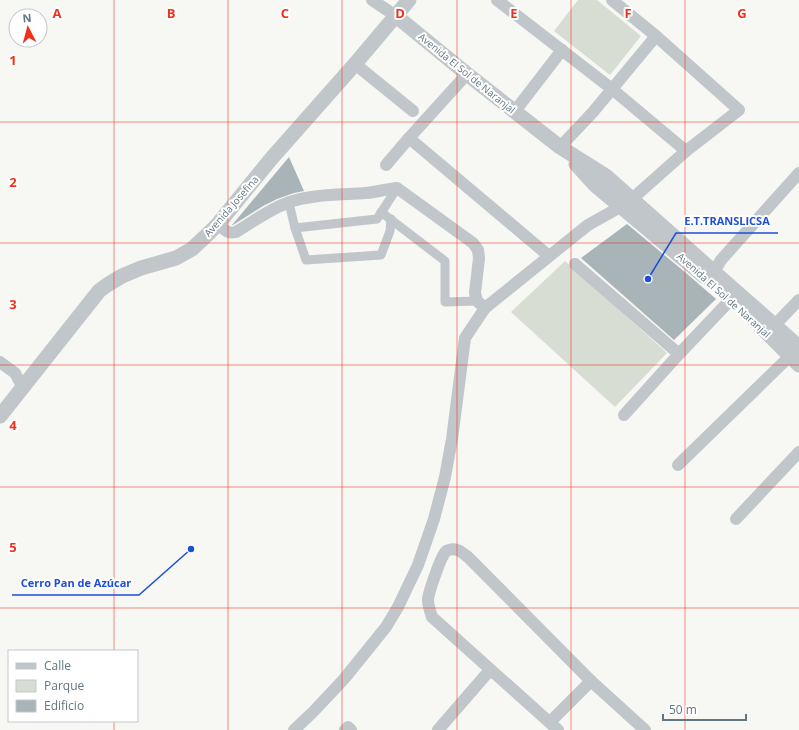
<svg xmlns="http://www.w3.org/2000/svg" width="799" height="730" font-family="'Open Sans',sans-serif">
  <style>
    .park { fill: #d8ddd3 }
    .building { fill: #a8b4b8 }
    .lines { fill: none; stroke-linecap: round; stroke-linejoin: round }
    .pedestrian { stroke: #c0c6c9; stroke-width: 9 }
    .minor { stroke: #c0c6c9; stroke-width: 12 }
    .tertiary { stroke: #c0c6c9; stroke-width: 15 }
    .grid { fill: none; stroke: #ef321c; stroke-width: 1; stroke-opacity: 0.55 }
    .labels { text-anchor: middle; stroke-width: 4; stroke-linejoin: round; paint-order: stroke }
    .street-label { font-size: 10px; fill: #607781; stroke: #fff }
    .grid-label { font-size: 13px; text-anchor: middle; font-weight: bold; fill: #ef321c; stroke: #fff; stroke-width: 4; stroke-linejoin: round; paint-order: stroke }
    .leader { fill: none; stroke: #1d4ed8; stroke-width: 1.5 }
    .callout-dot { fill: #1d4ed8; stroke: #fff; stroke-width: 1.5 }
    .callout-label { font-size: 11px; text-anchor: middle; font-weight: bold; fill: #1d4ed8; stroke: #fff; stroke-width: 4; stroke-linejoin: round; paint-order: stroke }
  </style>
  <rect width="100%" height="100%" fill="#f7f7f4"/>
  <g class="park">
    <polygon points="578,0 597,0 641,36 610,75 554,31"/>
    <polygon points="565,261 667,353 615,407 511,312"/>
  </g>
  <g class="building">
    <polygon points="289,157 304,191 294,193 277,199 263,206 233,225 232,225"/>
    <polygon points="627,224 686,273 716,299 674,340 581,258"/>
  </g>
  <g class="lines">
    <g class="pedestrian">
      <polyline points="289,203 295,228 306,260 381,255 390,231 391,219"/>
      <polyline points="381,212 445,261 445,302 477,301"/>
      <polyline points="295,228 377,219 397,188"/>
    </g>
    <g class="minor">
      <polyline points="372,0 396,16"/>
      <polyline points="497,0 612,89 686,151"/>
      <polyline points="355,64 413,111"/>
      <polyline points="515,111 562,50"/>
      <polyline points="409,138 549,256"/>
      <polyline points="560,147 593,112 656,36"/>
      <polyline points="386,165 409,138 467,74"/>
      <path d="M218,224C225,230 227,234 236,232C253,222 268,210 287,203C312,194 340,195 366,193C377,192 386,189 397,188L473,243L478,250L479,258L475,293L477,301L485,308"/>
      <polyline points="575,264 679,354"/>
      <polyline points="710,279 721,260 799,173"/>
      <polyline points="768,332 799,300"/>
      <polyline points="0,362 15,373 23,388"/>
      <polyline points="624,415 679,354 737,293"/>
      <polyline points="678,465 790,356"/>
      <polyline points="736,519 799,452"/>
      <polyline points="550,722 591,681"/>
      <polyline points="294,730 313,712 344,679 386,627 398,607 418,565 434,519 445,477 452,439 465,338 485,308 588,225 622,206 632,199 686,151 739,110 656,36 612,0"/>
      <polyline points="345,730 348,727 351,730"/>
      <polyline points="438,730 490,670"/>
      <path d="M558,730L432,617C430,611 428,606 428,599C429,591 440,560 444,554C446,551 446,551 449,550C457,547 463,553 469,558L591,681L645,730"/>
    </g>
    <g class="tertiary">
      <polyline points="396,16 467,74 560,147 606,176 714,272 799,347"/>
      <polyline points="576,164 595,185 705,277"/>
      <polyline points="753,319 799,365"/>
      <polyline points="0,416 99,291 107,285 122,276 141,268 176,258 192,249 208,234 218,224 271,159 355,64 409,0"/>
    </g>
  </g>
  <path class="grid" d="M114,0V651M228,0V730M342,0V730M457,0V730M571,0V730M685,0V730M0,122H799M0,243H799M0,365H799M0,487H799M0,608H799M114,721V730"/>
  <g class="labels">
    <g class="street-label">
      <text transform="translate(467 73) rotate(39)" y="4">Avenida El Sol de Naranjal</text>
      <text transform="translate(231 206) rotate(-49)" y="4">Avenida Josefina</text>
      <text transform="translate(724 295) rotate(42)" y="4">Avenida El Sol de Naranjal</text>
    </g>
  </g>
  <g class="grid-label">
    <text x="57" y="18">A</text>
    <text x="171" y="18">B</text>
    <text x="285" y="18">C</text>
    <text x="400" y="18">D</text>
    <text x="514" y="18">E</text>
    <text x="628" y="18">F</text>
    <text x="742" y="18">G</text>
    <text x="13" y="65">1</text>
    <text x="13" y="187">2</text>
    <text x="13" y="309">3</text>
    <text x="13" y="430">4</text>
    <text x="13" y="552">5</text>
  </g>
  <path class="leader" d="M648 279L676 233H778M191 549L139 595H12"/>
  <g class="callout-dot">
    <circle cx="648" cy="279" r="4"/>
    <circle cx="191" cy="549" r="4"/>
  </g>
  <g class="callout-label">
    <text x="727" y="225">E.T.TRANSLICSA</text>
    <text x="76" y="587">Cerro Pan de Azúcar</text>
  </g>
  <rect x="8" y="650" width="130" height="72" fill="#ffffff" stroke="#bfc9cd"/>
  <rect x="16" y="663" width="20" height="6" fill="#c0c6c9" stroke="#bfc9cd"/>
  <text x="44" y="670" font-size="12" fill="#607781">Calle</text>
  <rect x="16" y="680" width="20" height="12" fill="#d8ddd3" stroke="#bfc9cd"/>
  <text x="44" y="690" font-size="12" fill="#607781">Parque</text>
  <rect x="16" y="700" width="20" height="12" fill="#a8b4b8" stroke="#bfc9cd"/>
  <text x="44" y="710" font-size="12" fill="#607781">Edificio</text>
  <g transform="translate(28 28) rotate(354)"><circle r="19" fill="#ffffff" stroke="#bfc9cd"/>
  <path d="M0-3L7 15L0 10L-7 15Z" fill="#ef321c"/>
  <text y="-6" font-size="11" font-weight="bold" text-anchor="middle" fill="#607781">N</text>
  </g>
  <path d="M663 714v6h83v-6" fill="none" stroke="#607781" stroke-width="2"/>
  <text x="669" y="714" font-size="12" fill="#607781" stroke="#ffffff" stroke-width="3" paint-order="stroke">50 m</text>
</svg>
